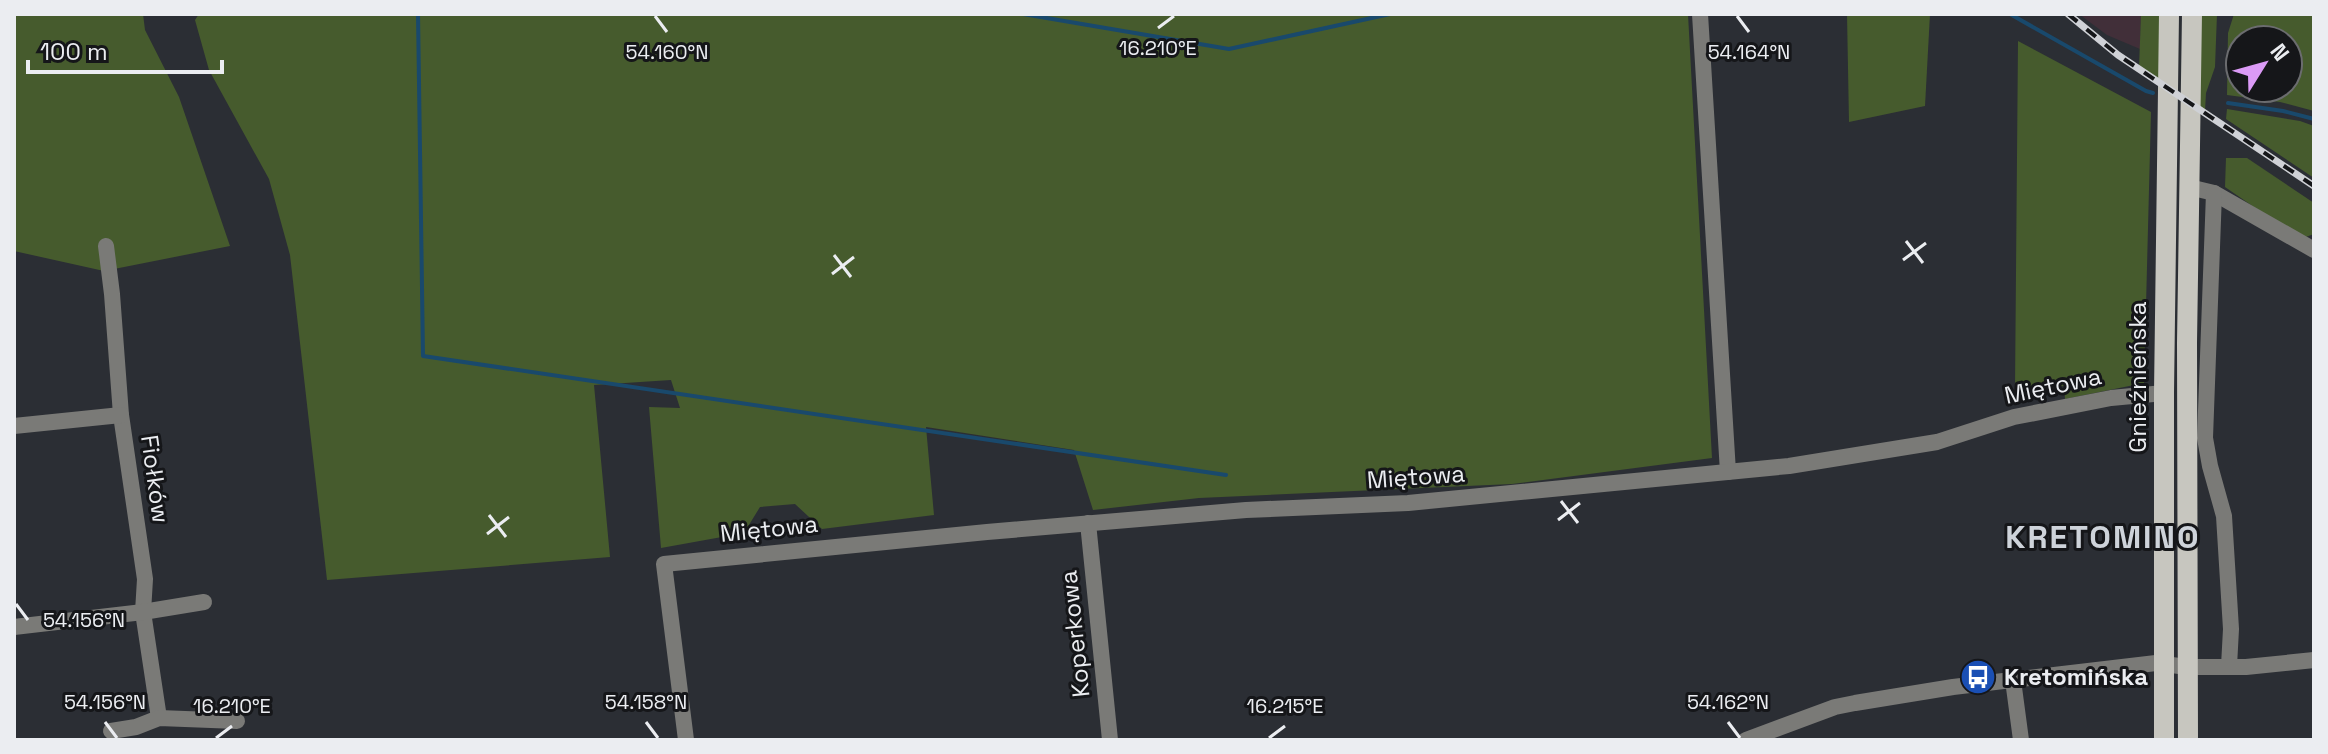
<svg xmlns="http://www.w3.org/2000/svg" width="2328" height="754" font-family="'Space Grotesk',sans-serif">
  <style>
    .commercial { fill: #412f39 }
    .grass { fill: #465b2d; fill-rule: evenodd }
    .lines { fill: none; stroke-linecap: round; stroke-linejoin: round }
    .stream { stroke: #19496c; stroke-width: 4 }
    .minor { stroke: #7a7a77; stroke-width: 16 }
    .major { stroke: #c7c6bf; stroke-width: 20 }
    .rail-casing { stroke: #cfd1d6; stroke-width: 7 }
    .rail { stroke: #151619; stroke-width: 4; stroke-dasharray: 12; stroke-linecap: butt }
    .ticks { fill: none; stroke: #ebedf1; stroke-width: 3 }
    .labels { text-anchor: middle; stroke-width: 6; stroke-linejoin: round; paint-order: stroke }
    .street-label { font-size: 24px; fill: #ebedf1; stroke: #151619 }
    .poi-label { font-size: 24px; font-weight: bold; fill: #ebedf1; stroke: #151619; text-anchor: start }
    .district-label { font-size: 32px; font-weight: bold; letter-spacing: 2px; fill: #ced3da; stroke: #151619 }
    .ticks-label { font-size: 20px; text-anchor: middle; fill: #ebedf1; stroke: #151619; stroke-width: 6; stroke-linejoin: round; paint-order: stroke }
  </style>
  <rect width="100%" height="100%" fill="#2b2e34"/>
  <polygon class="commercial" points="2079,14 2141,14 2140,49 2107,35"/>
  <g class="grass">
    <polygon points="14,14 143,14 145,30 179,97 230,246 104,271 14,251"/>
    <polygon points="199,14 1688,14 1712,458 1512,484 1199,498 1093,510 1074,450 926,427 934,515 822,529 795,504 760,507 744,533 661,548 649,407 680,408 671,380 594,385 610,557 327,580 290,255 269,179 209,70 195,20"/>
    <polygon points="1847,14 1930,14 1925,106 1849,122"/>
    <polygon points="2141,14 2162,14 2161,83 2139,68"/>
    <polygon points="2199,14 2217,14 2215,67 2206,93 2205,111 2198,106"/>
    <path d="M2234,14H2314V111L2280,102L2227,95L2228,33ZM2240,40H2288V88H2240Z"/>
    <polygon points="2018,41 2151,112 2144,383 2065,399 2064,386 2015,388"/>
    <polygon points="2227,109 2300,121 2314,126 2314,178 2226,119"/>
    <polygon points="2226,158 2247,158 2314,203 2314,234 2303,238 2267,216 2225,187"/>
  </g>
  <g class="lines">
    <g class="stream">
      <polyline points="418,14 423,356 1226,475"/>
      <polyline points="1023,14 1229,49 1390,14"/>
      <polyline points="2010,14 2146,91 2153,93"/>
      <polyline points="2228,103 2283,111 2314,119"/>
    </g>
    <g class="minor">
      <polyline points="1700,14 1728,472"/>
      <polyline points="2189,187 2214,193 2314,250"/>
      <polyline points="2214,193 2205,438 2210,466 2224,516 2231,629 2229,666"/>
      <polyline points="106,246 112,294 121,415 145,579 143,612 159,718"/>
      <polyline points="14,426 121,415"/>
      <polyline points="1088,523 1110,740"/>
      <polyline points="14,627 143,612 204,602"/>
      <polyline points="2013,680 2021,740"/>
      <polyline points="111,731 136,727 159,718 237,721"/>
      <polyline points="686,740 664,564 987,532 1246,510 1408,503 1789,466 1937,442 2014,417 2111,398 2164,393"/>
      <polyline points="1746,740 1835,707 1855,703 1953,687 2156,663 2187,667 2246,667 2314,660"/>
    </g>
    <g class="major">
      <polyline points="2164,740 2164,393 2169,14"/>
      <polyline points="2188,740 2187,343 2192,14"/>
    </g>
    <defs>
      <polyline id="rail" points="2068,14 2118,55 2314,186"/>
    </defs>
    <use href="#rail" class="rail-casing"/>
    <use href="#rail" class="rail"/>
  </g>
  <path class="ticks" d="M655,16L667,32M1737,16L1749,32M1158,28L1174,16M1906,241L1923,263M834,255L851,277M1903,260L1926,243M832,274L854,257M1561,501L1578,523M489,515L506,537M1558,520L1580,503M487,534L509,517M16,604L28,620M105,722L117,738M646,722L658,738M1728,722L1740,738M216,738L232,726M1269,738L1285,726"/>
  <defs>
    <symbol id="bus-disc" viewBox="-11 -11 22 22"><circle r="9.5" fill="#1a4fb4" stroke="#151619"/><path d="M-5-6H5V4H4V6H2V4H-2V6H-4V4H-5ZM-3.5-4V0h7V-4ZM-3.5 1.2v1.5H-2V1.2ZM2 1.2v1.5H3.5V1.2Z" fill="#fff"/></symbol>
  </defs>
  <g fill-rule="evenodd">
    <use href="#bus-disc" x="1958" y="657" width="40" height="40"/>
  </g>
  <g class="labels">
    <g class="street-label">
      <text transform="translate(2138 377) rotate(-90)" y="8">Gnieźnieńska</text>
      <text transform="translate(2053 386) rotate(-12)" y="8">Miętowa</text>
      <text transform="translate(1416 477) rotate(-4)" y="8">Miętowa</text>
      <text transform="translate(155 479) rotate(82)" y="8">Fiołków</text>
      <text transform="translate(769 529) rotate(-6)" y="8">Miętowa</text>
      <text transform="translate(1075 634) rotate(-96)" y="8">Koperkowa</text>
    </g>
    <g class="poi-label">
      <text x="2004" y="685">Kretomińska</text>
    </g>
    <g class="district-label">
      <text x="2103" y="548">KRETOMINO</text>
    </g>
  </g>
  <g class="ticks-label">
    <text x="1158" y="55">16.210°E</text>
    <text x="667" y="59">54.160°N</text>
    <text x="1749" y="59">54.164°N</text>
    <text x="84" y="627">54.156°N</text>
    <text x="105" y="709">54.156°N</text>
    <text x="646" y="709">54.158°N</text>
    <text x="1728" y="709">54.162°N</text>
    <text x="232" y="713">16.210°E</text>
    <text x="1285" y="713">16.215°E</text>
  </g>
  <rect width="2328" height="754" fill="none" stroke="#ebedf1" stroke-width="32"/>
  <g transform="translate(2264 64) rotate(53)"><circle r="38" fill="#151619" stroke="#6b6c6f" stroke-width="2"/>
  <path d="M0-6L14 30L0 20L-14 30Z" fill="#db9af6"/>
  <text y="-12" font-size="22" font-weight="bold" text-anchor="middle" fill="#ebedf1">N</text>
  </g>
  <path d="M28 60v12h194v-12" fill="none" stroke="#ebedf1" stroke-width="4"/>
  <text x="40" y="60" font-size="24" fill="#ebedf1" stroke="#151619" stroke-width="6" paint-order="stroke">100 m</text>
</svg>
